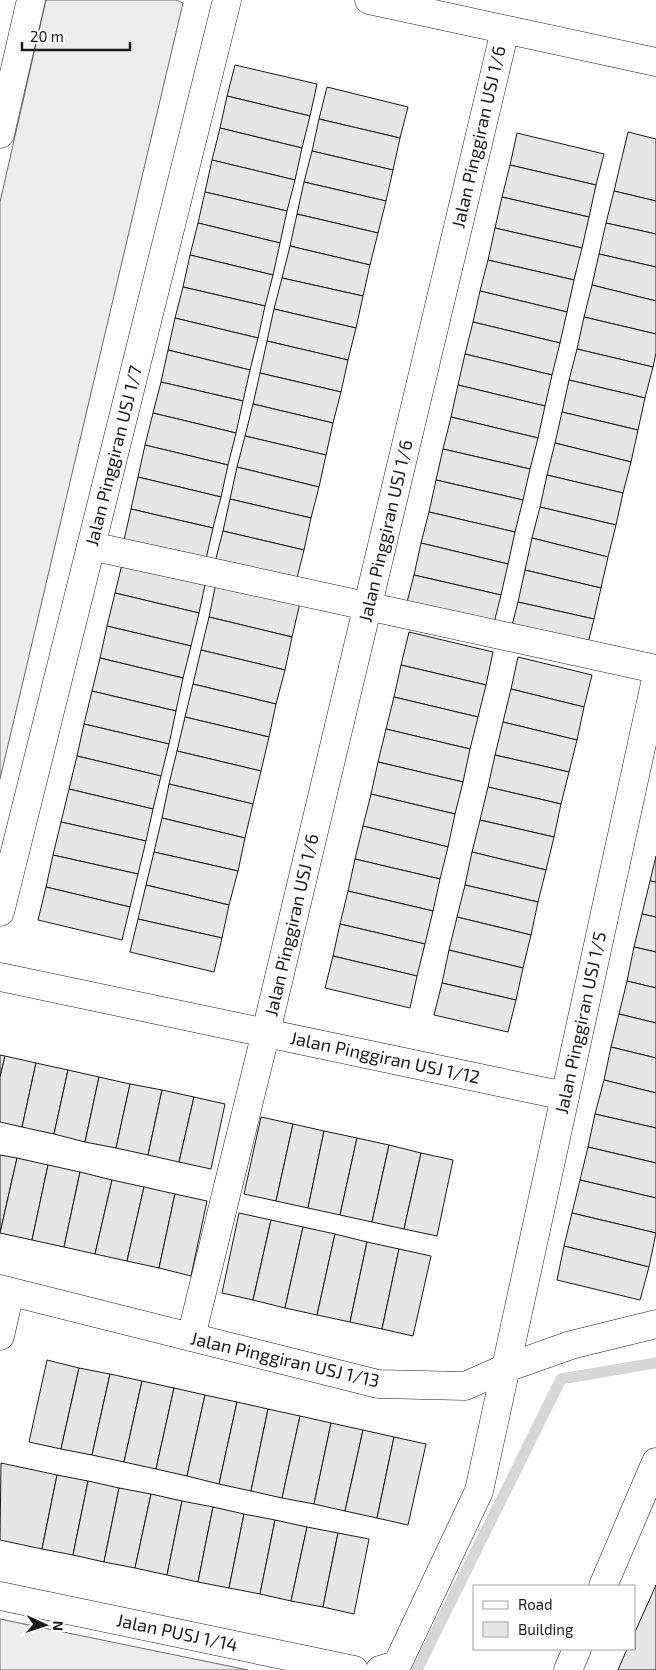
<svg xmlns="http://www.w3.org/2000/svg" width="656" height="1670" font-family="'Exo 2',sans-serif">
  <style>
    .built { fill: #ededed; stroke: #6a6a6a }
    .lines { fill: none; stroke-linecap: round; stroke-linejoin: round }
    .stream { stroke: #d7d7d7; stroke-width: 11 }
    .building { fill: #e6e6e6; stroke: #1a1a1a }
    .minor-casing { stroke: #1a1a1a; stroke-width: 29 }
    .minor { stroke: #fff; stroke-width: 28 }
    .labels { text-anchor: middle; stroke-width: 4; stroke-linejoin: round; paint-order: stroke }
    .street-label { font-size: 18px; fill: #1a1a1a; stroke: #fff }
  </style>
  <rect width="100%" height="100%" fill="#fff"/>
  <g class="built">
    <polygon points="46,0 176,0 183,3 0,779 0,202"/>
    <polygon points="0,1619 248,1670 0,1670"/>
  </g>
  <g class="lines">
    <polyline class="stream" points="417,1670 561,1379 656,1363"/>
  </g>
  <g class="building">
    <polygon points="235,65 317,84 310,116 227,96"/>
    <polygon points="327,87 408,107 400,138 319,119"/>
    <polygon points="227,96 310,116 302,148 220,128"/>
    <polygon points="319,119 400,138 393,170 312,151"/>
    <polygon points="220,128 302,148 295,180 212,160"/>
    <polygon points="628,132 656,139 656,201 614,191"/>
    <polygon points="517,133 604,154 596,185 510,165"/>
    <polygon points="312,151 393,170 386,201 304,182"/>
    <polygon points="212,160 295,180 287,211 205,192"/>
    <polygon points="510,165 596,185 589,217 502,197"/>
    <polygon points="304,182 386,201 378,233 297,214"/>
    <polygon points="614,191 656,201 656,234 606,223"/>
    <polygon points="205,192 287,211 280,243 198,223"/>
    <polygon points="502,197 589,217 582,248 495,228"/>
    <polygon points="297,214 378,233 370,265 290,246"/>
    <polygon points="198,223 280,243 273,275 190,255"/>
    <polygon points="606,223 656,234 656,267 599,254"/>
    <polygon points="495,228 582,248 574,280 488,260"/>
    <polygon points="290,246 370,265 363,296 282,278"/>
    <polygon points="599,254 656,267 656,301 592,285"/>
    <polygon points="190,255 273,275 265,306 183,287"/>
    <polygon points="488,260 574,280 567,312 480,291"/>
    <polygon points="282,278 363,296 356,328 274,309"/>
    <polygon points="592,285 656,301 656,334 584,317"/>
    <polygon points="183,287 265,306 258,338 175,318"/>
    <polygon points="480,291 567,312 560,343 473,322"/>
    <polygon points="274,309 356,328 348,360 267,341"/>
    <polygon points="584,317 656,334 656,353 653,367 577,349"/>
    <polygon points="175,318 258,338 250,370 168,350"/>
    <polygon points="473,322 560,343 552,375 465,354"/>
    <polygon points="267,341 348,360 341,392 260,373"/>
    <polygon points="577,349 653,367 645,398 569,380"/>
    <polygon points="168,350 250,370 243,401 161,382"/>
    <polygon points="465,354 552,375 545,406 458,385"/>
    <polygon points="260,373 341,392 333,423 253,404"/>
    <polygon points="569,380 645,398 638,430 562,412"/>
    <polygon points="161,382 243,401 236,433 153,413"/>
    <polygon points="458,385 545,406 538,438 451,417"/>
    <polygon points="253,404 333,423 326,455 245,436"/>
    <polygon points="562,412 638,430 631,462 555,443"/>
    <polygon points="153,413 236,433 228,465 145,445"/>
    <polygon points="451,417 538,438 530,469 443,449"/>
    <polygon points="245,436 326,455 319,487 237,467"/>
    <polygon points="555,443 631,462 623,493 547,475"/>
    <polygon points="145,445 228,465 221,497 138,477"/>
    <polygon points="443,449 530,469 523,500 436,480"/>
    <polygon points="237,467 319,487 311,518 230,499"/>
    <polygon points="547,475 623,493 616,525 540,507"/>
    <polygon points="138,477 221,497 213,528 131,509"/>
    <polygon points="436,480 523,500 515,532 429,512"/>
    <polygon points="230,499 311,518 304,550 223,531"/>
    <polygon points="540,507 616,525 608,557 532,538"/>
    <polygon points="131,509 213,528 206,559 124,540"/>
    <polygon points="429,512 515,532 508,564 421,543"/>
    <polygon points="223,531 304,550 296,582 215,562"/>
    <polygon points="532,538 608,557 601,588 525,570"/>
    <polygon points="421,543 508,564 501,595 414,575"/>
    <polygon points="123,560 206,580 199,613 115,593"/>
    <polygon points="525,570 601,588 594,619 518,602"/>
    <polygon points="414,575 501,595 493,627 406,606"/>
    <polygon points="216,583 300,603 292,637 209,617"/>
    <polygon points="115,593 199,613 191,646 107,626"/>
    <polygon points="518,602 594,619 586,651 510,633"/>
    <polygon points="209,617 292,637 285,670 201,650"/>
    <polygon points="107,626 191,646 183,678 100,658"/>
    <polygon points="409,632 493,652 486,685 401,665"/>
    <polygon points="201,650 285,670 276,704 193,684"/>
    <polygon points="518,657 592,675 584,707 511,689"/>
    <polygon points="100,658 183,678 176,711 92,691"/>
    <polygon points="401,665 486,685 478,717 394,697"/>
    <polygon points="193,684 276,704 269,737 185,717"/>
    <polygon points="511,689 584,707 577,740 503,722"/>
    <polygon points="92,691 176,711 169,744 84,724"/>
    <polygon points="394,697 478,717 470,749 386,729"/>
    <polygon points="185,717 269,737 261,771 177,751"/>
    <polygon points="503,722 577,740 569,772 495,755"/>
    <polygon points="84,724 169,744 161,776 77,756"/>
    <polygon points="386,729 470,749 463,782 378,762"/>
    <polygon points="177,751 261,771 253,804 169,784"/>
    <polygon points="495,755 569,772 561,804 488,787"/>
    <polygon points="77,756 161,776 153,809 69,789"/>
    <polygon points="378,762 463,782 455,814 371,794"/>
    <polygon points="169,784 253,804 245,838 162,818"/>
    <polygon points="488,787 561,804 554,837 480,820"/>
    <polygon points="69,789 153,809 146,841 61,822"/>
    <polygon points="371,794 455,814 448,847 363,826"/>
    <polygon points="162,818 245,838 238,871 154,852"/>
    <polygon points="480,820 554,837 546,870 472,852"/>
    <polygon points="61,822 146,841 138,874 53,855"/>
    <polygon points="363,826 448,847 440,879 355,859"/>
    <polygon points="154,852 238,871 229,905 146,885"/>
    <polygon points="472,852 546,870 538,902 465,885"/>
    <polygon points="53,855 138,874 130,907 46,887"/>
    <polygon points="656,856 656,882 650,881"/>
    <polygon points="355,859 440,879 433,911 348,891"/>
    <polygon points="650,881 656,882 656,917 642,914"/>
    <polygon points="146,885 229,905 222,938 138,919"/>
    <polygon points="465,885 538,902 531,935 457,917"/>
    <polygon points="46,887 130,907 122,940 38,920"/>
    <polygon points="348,891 433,911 425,944 340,924"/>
    <polygon points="642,914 656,917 656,952 634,947"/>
    <polygon points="457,917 531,935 523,968 449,950"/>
    <polygon points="138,919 222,938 214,972 130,952"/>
    <polygon points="340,924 425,944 417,976 333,956"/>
    <polygon points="634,947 656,952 656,988 627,981"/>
    <polygon points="449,950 523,968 516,1000 442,983"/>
    <polygon points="333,956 417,976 410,1008 325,988"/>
    <polygon points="627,981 656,988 656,1023 619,1014"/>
    <polygon points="442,983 516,1000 508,1032 434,1015"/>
    <polygon points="619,1014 656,1023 656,1058 611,1047"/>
    <polygon points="611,1047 656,1058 656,1093 604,1080"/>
    <polygon points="0,1055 5,1056 0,1077"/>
    <polygon points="5,1056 36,1063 22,1127 0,1122 0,1077"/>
    <polygon points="36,1063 68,1070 54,1134 22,1127"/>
    <polygon points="68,1070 99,1077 85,1142 54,1134"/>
    <polygon points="99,1077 130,1084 116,1148 85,1142"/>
    <polygon points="604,1080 656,1093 656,1128 595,1114"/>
    <polygon points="130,1084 162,1090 148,1155 116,1148"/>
    <polygon points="162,1090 194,1097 179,1162 148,1155"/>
    <polygon points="194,1097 225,1104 211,1169 179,1162"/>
    <polygon points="595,1114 656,1128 656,1163 588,1147"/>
    <polygon points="261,1117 293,1124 276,1201 244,1194"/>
    <polygon points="293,1124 324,1131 308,1208 276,1201"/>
    <polygon points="324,1131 357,1138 340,1215 308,1208"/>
    <polygon points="357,1138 389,1145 372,1222 340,1215"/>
    <polygon points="389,1145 421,1153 404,1229 372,1222"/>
    <polygon points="588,1147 656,1163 656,1198 580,1180"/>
    <polygon points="421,1153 453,1160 437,1236 404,1229"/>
    <polygon points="0,1155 17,1158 0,1233"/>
    <polygon points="17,1158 48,1165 32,1240 0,1233"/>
    <polygon points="48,1165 80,1172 64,1247 32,1240"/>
    <polygon points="80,1172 112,1180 95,1254 64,1247"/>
    <polygon points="112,1180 144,1187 127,1261 95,1254"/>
    <polygon points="580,1180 656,1198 656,1233 572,1213"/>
    <polygon points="144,1187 175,1194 159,1268 127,1261"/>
    <polygon points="175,1194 207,1201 191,1276 159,1268"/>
    <polygon points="239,1213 271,1220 253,1300 222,1293"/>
    <polygon points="572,1213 656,1233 649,1267 564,1246"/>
    <polygon points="271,1220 303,1227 285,1308 253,1300"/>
    <polygon points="303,1227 335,1234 317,1315 285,1308"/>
    <polygon points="335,1234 367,1242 350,1322 317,1315"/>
    <polygon points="367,1242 399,1249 382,1329 350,1322"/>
    <polygon points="564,1246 649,1267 640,1300 557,1280"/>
    <polygon points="399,1249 431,1256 413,1336 382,1329"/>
    <polygon points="47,1360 79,1368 61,1449 29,1442"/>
    <polygon points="79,1368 110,1374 92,1455 61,1449"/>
    <polygon points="110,1374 142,1381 124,1462 92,1455"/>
    <polygon points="142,1381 174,1388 156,1469 124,1462"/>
    <polygon points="174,1388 205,1395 187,1476 156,1469"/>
    <polygon points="205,1395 237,1402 219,1484 187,1476"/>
    <polygon points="237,1402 268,1409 251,1491 219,1484"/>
    <polygon points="268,1409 300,1416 282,1498 251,1491"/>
    <polygon points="300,1416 331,1423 314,1504 282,1498"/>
    <polygon points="331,1423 363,1430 345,1511 314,1504"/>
    <polygon points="363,1430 394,1437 377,1518 345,1511"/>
    <polygon points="394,1437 426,1444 408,1525 377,1518"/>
    <polygon points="1,1463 57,1475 42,1549 0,1540"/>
    <polygon points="57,1475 88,1481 73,1555 42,1549"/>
    <polygon points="88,1481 119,1488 104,1562 73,1555"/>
    <polygon points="119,1488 151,1494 135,1568 104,1562"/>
    <polygon points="151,1494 182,1501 167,1575 135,1568"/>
    <polygon points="182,1501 213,1507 198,1582 167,1575"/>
    <polygon points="213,1507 244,1514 229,1588 198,1582"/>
    <polygon points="244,1514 275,1520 260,1594 229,1588"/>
    <polygon points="275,1520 307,1527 291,1601 260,1594"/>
    <polygon points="307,1527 338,1533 323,1607 291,1601"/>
    <polygon points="338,1533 369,1539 354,1614 323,1607"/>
    <polygon points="656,1585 656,1670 618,1670 627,1649 635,1649 635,1632"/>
  </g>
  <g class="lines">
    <defs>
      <g id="minor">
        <polyline points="369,0 656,62"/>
        <polyline points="0,134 31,0"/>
        <polyline points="91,546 656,669"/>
        <polyline points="0,912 227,0"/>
        <polyline points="0,977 565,1096"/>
        <polyline points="0,1289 378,1384 465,1386 506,1368 571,1345 656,1324"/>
        <polyline points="0,1336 10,1292"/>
        <polyline points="191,1337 266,1032 505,30"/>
        <polyline points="603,1586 656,1462"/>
        <polyline points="0,1596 354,1670"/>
        <polyline points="380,1670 397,1665 479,1491 656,679"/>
        <polyline points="568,1670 577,1649"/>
      </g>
    </defs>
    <use href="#minor" class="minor-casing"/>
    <use href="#minor" class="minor"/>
  </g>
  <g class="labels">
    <g class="street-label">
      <text transform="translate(479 137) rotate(-77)" y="6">Jalan Pinggiran USJ 1/6</text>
      <text transform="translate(114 456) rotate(-76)" y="6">Jalan Pinggiran USJ 1/7</text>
      <text transform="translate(386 531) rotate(-77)" y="6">Jalan Pinggiran USJ 1/6</text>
      <text transform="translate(292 925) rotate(-77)" y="6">Jalan Pinggiran USJ 1/6</text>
      <text transform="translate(581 1023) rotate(-78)" y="6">Jalan Pinggiran USJ 1/5</text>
      <text transform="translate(385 1058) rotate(12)" y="6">Jalan Pinggiran USJ 1/12</text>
      <text transform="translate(285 1360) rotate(13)" y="6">Jalan Pinggiran USJ 1/13</text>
      <text transform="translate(177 1633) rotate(12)" y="6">Jalan PUSJ 1/14</text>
    </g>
  </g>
  <rect x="473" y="1585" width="162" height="65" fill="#ffffff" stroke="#a3a3a3"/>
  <rect x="483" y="1601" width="25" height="8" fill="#ffffff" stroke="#a3a3a3"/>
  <text x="518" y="1610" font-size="15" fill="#1a1a1a">Road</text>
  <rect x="483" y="1622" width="25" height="15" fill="#e6e6e6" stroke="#a3a3a3"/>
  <text x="518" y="1635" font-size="15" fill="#1a1a1a">Building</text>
  <g transform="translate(45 1625) rotate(93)" stroke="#ffffff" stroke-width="4" paint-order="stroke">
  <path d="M0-4L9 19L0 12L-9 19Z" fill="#1a1a1a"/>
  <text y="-8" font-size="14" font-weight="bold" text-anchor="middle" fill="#1a1a1a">N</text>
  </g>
  <path d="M22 42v8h108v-8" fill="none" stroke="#1a1a1a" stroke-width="2.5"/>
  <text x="30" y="42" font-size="15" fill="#1a1a1a" stroke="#ffffff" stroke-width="4" paint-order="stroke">20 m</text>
</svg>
